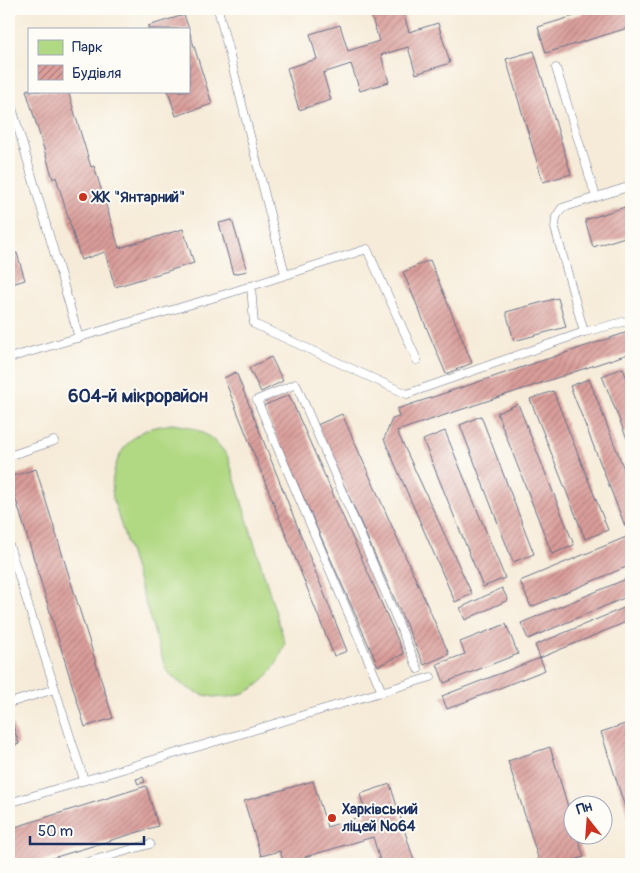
<svg xmlns="http://www.w3.org/2000/svg" width="640" height="873" font-family="Pangolin,sans-serif">
  <style>
    .park { fill: #b1d882; stroke: #668470 }
    .building { fill: url(#building-hatch) }
    .lines { fill: none; stroke-linecap: round; stroke-linejoin: round }
    .lane-casing { stroke: #687189; stroke-width: 9 }
    .lane { stroke: #fff; stroke-width: 8 }
    .poi-dot { fill: #c8321e; stroke: #fdfcf7; stroke-width: 2 }
    .labels { text-anchor: middle; stroke-width: 4; stroke-linejoin: round; paint-order: stroke }
    .poi-label { font-size: 15px; font-weight: bold; fill: #1b2f5e; stroke: #fdfcf7; text-anchor: start }
    .quarter-label { font-size: 18px; font-weight: bold; fill: #1b2f5e; stroke: #fdfcf7 }
  </style>
  <defs>
    <pattern id="building-hatch" width="6" height="6" patternUnits="userSpaceOnUse" patternTransform="scale(1.25)"><rect width="6" height="6" fill="#da9d99"/><path d="M-1 1l2-2M0 6l6-6M5 7l2-2" fill="none" stroke="#b08080"/></pattern>
  </defs>
  <rect width="100%" height="100%" fill="#fdfcf7"/>
  <filter id="ink" filterUnits="userSpaceOnUse"><feTurbulence type="fractalNoise" baseFrequency=".02" numOctaves="2"/><feDisplacementMap in="SourceGraphic" scale="10" xChannelSelector="R" yChannelSelector="G"/><feConvolveMatrix kernelMatrix="1 2 1 2 8 2 1 2 1" color-interpolation-filters="sRGB"/></filter>
  <filter id="wash" filterUnits="userSpaceOnUse"><feTurbulence type="fractalNoise" baseFrequency=".0096" numOctaves="4" result="noise"/><feDisplacementMap in="SourceGraphic" scale="20" xChannelSelector="R" yChannelSelector="G"/><feGaussianBlur stdDeviation="1.12" result="paint"/><feColorMatrix in="noise" values="0 0 0 0 0 0 0 0 0 0 0 0 0 0 0 0 0 1.4 0 .05"/><feComposite in="paint" operator="in"/></filter>
  <g filter="url(#wash)">
    <rect width="100%" height="100%" fill="#f6ebd8"/>
    <path class="park" d="M171,424C196,426 214,436 228,457L285,643C268,702 207,716 166,670L113,499C109,470 121,438 151,428C157,426 164,426 171,424Z"/>
    <g id="blocks">
      <g class="building">
        <polygon points="392,9 402,9 409,32 438,23 450,63 416,74 408,47 381,55 389,82 360,91 351,64 323,73 331,100 299,110 287,68 317,59 310,34 340,25 348,51 379,41 371,15"/>
        <polygon points="597,9 631,9 631,27 546,53 538,27"/>
        <polygon points="184,15 189,29 148,29 148,26"/>
        <polygon points="189,30 212,104 176,116 168,91 189,91"/>
        <polygon points="534,51 571,174 543,182 506,59"/>
        <polygon points="29,89 29,91 68,91 91,167 94,166 119,248 183,229 194,263 115,287 105,252 81,260 56,177 53,179 26,90"/>
        <polygon points="631,205 631,235 593,247 585,220"/>
        <polygon points="232,220 247,271 233,274 219,223"/>
        <polygon points="17,253 25,280 9,285 9,255"/>
        <polygon points="430,260 472,363 446,374 403,272"/>
        <polygon points="558,298 566,327 514,341 506,312"/>
        <polygon points="631,331 631,353 397,431 472,594 455,602 384,439 392,419 399,417 397,409"/>
        <polygon points="271,357 283,381 261,392 249,368"/>
        <polygon points="623,368 631,390 631,449 602,376"/>
        <polygon points="236,372 347,651 334,656 224,378"/>
        <polygon points="589,379 631,487 631,524 625,526 570,386"/>
        <polygon points="553,391 608,530 585,539 530,399"/>
        <polygon points="289,395 404,654 378,666 263,406"/>
        <polygon points="518,404 574,545 552,554 497,413"/>
        <polygon points="342,414 449,654 424,665 317,425"/>
        <polygon points="481,416 534,554 513,562 460,425"/>
        <polygon points="445,431 505,578 483,587 423,440"/>
        <polygon points="36,469 113,718 85,727 9,477"/>
        <polygon points="631,535 631,565 531,607 520,581"/>
        <polygon points="631,577 631,595 528,639 521,623"/>
        <polygon points="502,588 508,600 465,620 460,608"/>
        <polygon points="631,605 631,620 540,658 535,645"/>
        <polygon points="506,624 518,654 444,683 437,664 465,654 460,642"/>
        <polygon points="540,658 545,670 447,709 442,696"/>
        <polygon points="11,720 19,744 9,747 9,721"/>
        <polygon points="631,722 631,826 601,732"/>
        <polygon points="550,747 572,820 572,836 577,836 584,857 562,864 540,864 508,761"/>
        <polygon points="143,777 145,782 138,784 136,779"/>
        <polygon points="313,781 327,827 366,815 360,794 390,784 415,864 381,864 373,837 305,857 307,864 284,864 280,851 261,856 244,801"/>
        <polygon points="146,786 158,826 33,864 9,864 9,829"/>
      </g>
    </g>
  </g>
  <g filter="url(#ink)">
    <use href="#blocks" fill-opacity="0" stroke="#687189" stroke-width="1"/>
    <g class="lines">
      <defs>
        <g id="lane">
          <polyline points="218,9 285,274"/>
          <polyline points="556,68 596,197"/>
          <polyline points="9,97 79,338"/>
          <polyline points="251,286 254,324 407,394 584,332 555,228 556,217 562,208 631,186"/>
          <polyline points="584,332 631,320"/>
          <polyline points="9,358 226,294 367,249 417,360"/>
          <polyline points="9,456 54,441"/>
          <polyline points="9,545 84,780"/>
          <polyline points="382,692 257,400 296,384 418,669"/>
          <polyline points="9,703 55,689"/>
          <polyline points="9,803 431,677"/>
          <polyline points="81,864 150,844"/>
        </g>
      </defs>
      <use href="#lane" class="lane-casing"/>
      <use href="#lane" class="lane"/>
    </g>
  </g>
  <g class="poi-dot">
    <circle cx="83" cy="197" r="5"/>
    <circle cx="332" cy="818" r="5"/>
  </g>
  <g class="labels">
    <g class="poi-label">
      <text x="93" y="202">ЖК "Янтарний"</text>
      <text x="342" y="814">Харківський<tspan x="342" dy="17">ліцей №64</tspan></text>
    </g>
    <g class="quarter-label">
      <text x="138" y="402">604-й мікрорайон</text>
    </g>
  </g>
  <rect width="640" height="873" fill="none" stroke="#fdfcf7" stroke-width="30"/>
  <rect x="28" y="28" width="162" height="65" fill="#fdfcf7" stroke="#a3aaba"/>
  <rect x="38" y="40" width="25" height="15" fill="#b1d882" stroke="#a3aaba"/>
  <text x="72" y="52" font-size="15" fill="#1b2f5e">Парк</text>
  <rect x="38" y="65" width="25" height="15" fill="url(#building-hatch)" stroke="#a3aaba"/>
  <text x="72" y="78" font-size="15" fill="#1b2f5e">Будівля</text>
  <g transform="translate(588 820) rotate(343)"><circle r="24" fill="#fdfcf7" stroke="#a3aaba"/>
  <path d="M0-4L9 19L0 12L-9 19Z" fill="#c8321e"/>
  <text y="-8" font-size="14" font-weight="bold" text-anchor="middle" fill="#1b2f5e">Пн</text>
  </g>
  <path d="M30 836v8h114v-8" fill="none" stroke="#1b2f5e" stroke-width="2.5"/>
  <text x="38" y="836" font-size="15" fill="#1b2f5e" stroke="#fdfcf7" stroke-width="4" paint-order="stroke">50 m</text>
</svg>
